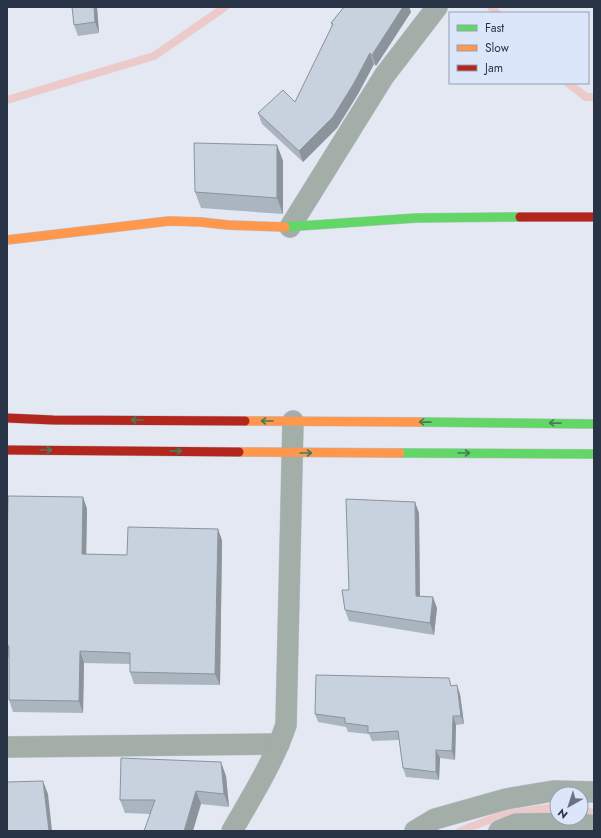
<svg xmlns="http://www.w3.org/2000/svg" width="601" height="838" font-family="Jost,sans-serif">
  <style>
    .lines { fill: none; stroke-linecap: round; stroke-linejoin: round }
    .stream { stroke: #eccaca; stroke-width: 8 }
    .street-casing { stroke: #c0c5cf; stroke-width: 22 }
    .fast-casing { stroke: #c0c5cf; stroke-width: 10 }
    .slow-casing { stroke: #c0c5cf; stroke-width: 10 }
    .jam-casing { stroke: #c0c5cf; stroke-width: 10 }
    .street { stroke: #a2aea7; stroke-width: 21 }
    .fast { stroke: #63d668; stroke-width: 9 }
    .slow { stroke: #ff974d; stroke-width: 9 }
    .jam { stroke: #b3261e; stroke-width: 9 }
    .wall { fill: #abb5bf }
    .shaded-wall { fill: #8b939b }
    .building { fill: #c7d2de; stroke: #8b939b }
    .oneway { stroke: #447d56 }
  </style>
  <rect width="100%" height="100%" fill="#e3e8f3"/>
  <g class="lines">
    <g class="stream">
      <polyline points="491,7 497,13"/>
      <polyline points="568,83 586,97 594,97"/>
      <polyline points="7,100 154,56 225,7"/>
      <polyline points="581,810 594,813"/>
      <polyline points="460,831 505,814 557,807"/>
    </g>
    <defs>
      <g id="street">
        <polyline points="290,227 384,76 437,7"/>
        <polyline points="7,747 279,744"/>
        <path d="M232,831C252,796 273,763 286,725L293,421"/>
        <polyline points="415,831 435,819 506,799 553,791 594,792"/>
        <polyline points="499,831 516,824 579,823 594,826"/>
      </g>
      <g id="fast">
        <polyline points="285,227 416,218 520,217"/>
        <polyline points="420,422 594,424"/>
        <polyline points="400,453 594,454"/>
      </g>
      <g id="slow">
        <polyline points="7,240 169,221 201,222 228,225 285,227"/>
        <polyline points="245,421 420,422"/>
        <polyline points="239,452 400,453"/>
      </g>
      <g id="jam">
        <polyline points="520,217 594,217"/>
        <polyline points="7,418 53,420 245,421"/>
        <polyline points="7,450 239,452"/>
      </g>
    </defs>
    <use href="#street" class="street-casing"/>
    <use href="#fast" class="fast-casing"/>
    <use href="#slow" class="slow-casing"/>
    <use href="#jam" class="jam-casing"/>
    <use href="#street" class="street"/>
    <use href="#fast" class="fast"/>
    <use href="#slow" class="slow"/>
    <use href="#jam" class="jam"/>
  </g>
  <g class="wall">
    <polygon points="97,7 99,33 78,36 74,25"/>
    <polygon points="344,7 409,7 411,12 376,66 374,64 358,94 337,128 303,162 262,124 258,113 295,102 332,26 331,23"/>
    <polygon points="277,145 283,161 283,214 201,208 195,192"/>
    <polygon points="83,497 87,509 86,554 127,555 222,540 220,685 134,684 130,672 130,664 84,663 83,713 13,712 9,700 9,657 7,657 7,555"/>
    <polygon points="419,513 420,596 437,608 434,635 349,621 345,610 349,590"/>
    <polygon points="452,686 460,694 464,724 456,725 455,760 440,758 439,780 406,777 403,768 399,740 372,741 369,734 348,732 346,727 318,722 315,714"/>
    <polygon points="226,776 229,807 201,804 150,814 125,813 120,800"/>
  </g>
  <g class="shaded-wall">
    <polygon points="94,7 97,7 99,33 95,22"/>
    <polygon points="403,7 409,7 411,12 376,66 372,55"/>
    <polygon points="370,53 374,64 358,94 337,128 303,162 299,151"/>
    <polygon points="277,145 283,161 283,214 277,198"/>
    <polygon points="83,497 87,509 86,565 82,554"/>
    <polygon points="415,502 419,513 420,607 416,596"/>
    <polygon points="218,529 222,540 220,685 215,674"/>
    <polygon points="433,597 437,608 434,635 430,623"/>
    <polygon points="80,651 84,663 83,713 79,701"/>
    <polygon points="457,685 460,694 464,724 461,716"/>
    <polygon points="453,716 456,725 455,760 452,751"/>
    <polygon points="436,750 440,758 439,780 436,772"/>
    <polygon points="221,762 226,776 229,807 224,794"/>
    <polygon points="43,781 48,794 52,831 49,831"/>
    <polygon points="196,791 201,804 193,831 184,831"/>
  </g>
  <g class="building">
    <polygon points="72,7 94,7 95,22 74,25"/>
    <polygon points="344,7 403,7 372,55 370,53 354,83 333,117 299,151 258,113 283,90 295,102 333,24 331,23"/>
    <polygon points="194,143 277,145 277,198 195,192"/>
    <polygon points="8,496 83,497 82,554 127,555 128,527 218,529 215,674 130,672 130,653 80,651 79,701 9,700 9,646 7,646 7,555"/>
    <polygon points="346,499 415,502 416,596 433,597 430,623 345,610 342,590 349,590"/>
    <polygon points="316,675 449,678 451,686 457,685 461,716 453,716 452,751 436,750 436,772 403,768 398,731 368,733 368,726 345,723 345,718 315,714"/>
    <polygon points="121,758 221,762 224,794 196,791 184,831 144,831 155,800 120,800"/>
    <polygon points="43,781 49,831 7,831 7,782"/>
  </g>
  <defs><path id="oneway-shaft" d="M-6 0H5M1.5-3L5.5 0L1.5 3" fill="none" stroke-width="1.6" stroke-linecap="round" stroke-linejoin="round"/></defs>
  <g class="oneway">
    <use href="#oneway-shaft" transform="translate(137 420) rotate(-180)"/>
    <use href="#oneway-shaft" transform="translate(267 421) rotate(-180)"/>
    <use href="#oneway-shaft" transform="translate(425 422) rotate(-179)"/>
    <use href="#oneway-shaft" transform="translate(555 423) rotate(-179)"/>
    <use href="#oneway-shaft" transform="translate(46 450)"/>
    <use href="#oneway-shaft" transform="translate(176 451) rotate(1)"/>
    <use href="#oneway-shaft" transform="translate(306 453)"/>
    <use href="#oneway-shaft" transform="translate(464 453)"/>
  </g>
  <rect width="601" height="838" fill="none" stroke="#2a3447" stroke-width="16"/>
  <rect x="449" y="12" width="140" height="72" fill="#dce6fa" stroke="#959fb2"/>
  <rect x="457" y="25" width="20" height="6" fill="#63d668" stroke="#959fb2"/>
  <text x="485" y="32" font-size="12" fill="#2a3447">Fast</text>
  <rect x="457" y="45" width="20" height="6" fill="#ff974d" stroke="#959fb2"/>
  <text x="485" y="52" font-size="12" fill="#2a3447">Slow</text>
  <rect x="457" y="65" width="20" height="6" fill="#b3261e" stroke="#959fb2"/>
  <text x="485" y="72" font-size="12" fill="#2a3447">Jam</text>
  <g transform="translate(569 806) rotate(219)"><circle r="19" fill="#dce6fa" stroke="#959fb2"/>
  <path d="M0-3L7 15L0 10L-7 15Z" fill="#6b7383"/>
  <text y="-6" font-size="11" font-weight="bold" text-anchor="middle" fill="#2a3447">N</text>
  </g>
</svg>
